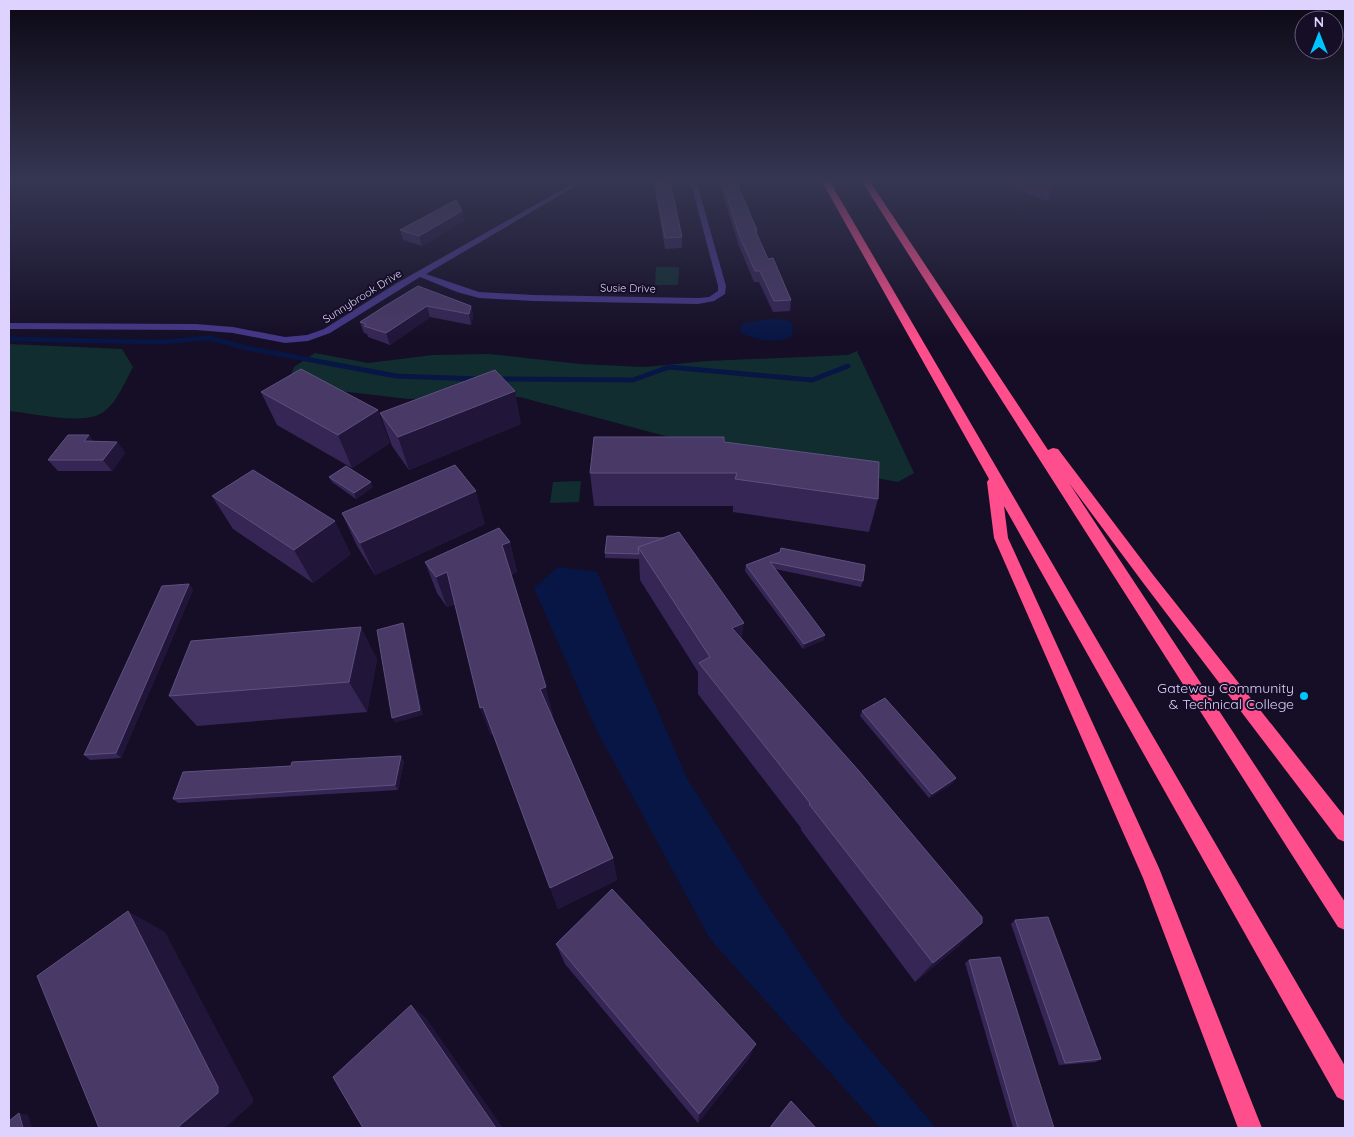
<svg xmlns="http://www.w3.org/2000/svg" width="1354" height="1137" font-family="Quicksand,sans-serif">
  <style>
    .green { fill: #112d30 }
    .water { fill: #081645 }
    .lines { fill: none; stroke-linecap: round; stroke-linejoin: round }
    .stream { stroke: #081645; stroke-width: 5 }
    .minor { fill: #443787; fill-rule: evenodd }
    .motorway { fill: #ff4e8c; fill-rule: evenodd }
    .wall { fill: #362655 }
    .shaded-wall { fill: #21153a }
    .building { fill: #483967; stroke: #5f517f }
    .poi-dot { fill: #00c4fe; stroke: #150e26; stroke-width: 2 }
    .labels { text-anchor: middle; stroke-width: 4; stroke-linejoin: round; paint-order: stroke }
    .far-street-label { font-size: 11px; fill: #ded3ff; stroke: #150e26 }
    .poi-label { font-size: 14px; fill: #ded3ff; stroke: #150e26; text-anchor: end }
  </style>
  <rect width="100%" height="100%" fill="#150e26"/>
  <g class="green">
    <polygon points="656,267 679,267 678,285 655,285"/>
    <path d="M9,344L122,349L133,367C125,382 115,407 100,414C78,425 33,413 9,411Z"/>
    <polygon points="857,351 914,473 898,482 691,443 520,397 409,399 287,385 294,367 315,353 368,363 433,355 489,354 580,364 645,367 707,361 848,355"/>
    <polygon points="581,481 579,502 550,503 553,482"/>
  </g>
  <g class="water">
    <path d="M770,319C785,320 798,317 791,337C777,344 755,340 741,333V326L743,323Z"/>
    <polygon points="558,567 597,572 688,780 763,899 844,1019 936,1128 880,1128 710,939 596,729 534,588"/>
  </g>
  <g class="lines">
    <g class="stream">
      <polyline points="9,339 161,342 210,338 247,348 396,376 479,379"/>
      <polyline points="498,379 633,380 669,367 812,380 848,366"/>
    </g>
    <g class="minor">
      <polygon points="9,180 17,180 9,184"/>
      <polygon points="579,180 586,180 426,274 479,292 533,295 698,298 709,297 718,291 718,286 690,180 696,180 726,286 725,294 714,301 698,304 533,301 479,298 457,292 420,277 330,333 308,341 285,343 233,333 196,330 9,329 9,323 196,324 233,327 285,337 307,335 324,329 397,283"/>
    </g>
    <g class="motorway">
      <polygon points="821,180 829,180 1345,1066 1345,1101 1337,1097 1004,506 1008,538 1159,868 1262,1128 1238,1128 1143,878 994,538 987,482 989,479"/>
      <polygon points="861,180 869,180 1048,450 1053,448 1058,449 1154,576 1345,817 1345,842 1338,839 1144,584 1069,483 1345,902 1345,930 1338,927"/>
    </g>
  </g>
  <g class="wall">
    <polygon points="718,180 738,180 740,184 740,191 757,230 757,235 768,259 791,300 790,311 773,312 759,282 754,282 739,246"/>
    <polygon points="975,180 1085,180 1084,183 1047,201 1006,185 998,189"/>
    <polygon points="655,182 682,237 682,248 665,249 655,192"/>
    <polygon points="462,211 464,221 422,246 403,240 400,230"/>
    <polygon points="385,306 471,306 473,317 471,325 430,317 390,345 368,337 367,334 364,333 360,322"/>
    <polygon points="261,392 390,443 352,468 277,425"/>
    <polygon points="380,413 521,424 409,470 392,446"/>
    <polygon points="89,435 94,442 117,442 125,453 112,471 58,471 48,460"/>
    <polygon points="724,442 878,499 869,532 733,512 733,506 594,506 590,473"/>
    <polygon points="329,477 373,487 356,499 332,482"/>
    <polygon points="212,496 351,554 313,583 233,529"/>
    <polygon points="342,513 485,524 375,575 357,546"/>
    <polygon points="664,538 742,639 961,944 915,982 801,830 801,828 698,694 698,672 640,580 639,559 605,558 605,553"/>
    <polygon points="510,542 517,572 511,575 553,715 552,716 613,858 617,880 558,909 493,734 491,735 480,708 455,604 447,607 437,593 425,562"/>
    <polygon points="780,552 863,581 861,587 775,569 824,640 803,649 745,571 746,565"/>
    <polygon points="189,584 193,590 121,758 90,760 84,755"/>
    <polygon points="377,659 367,712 197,726 169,696"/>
    <polygon points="862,711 956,778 953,783 929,798 860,716"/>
    <polygon points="404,761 398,790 178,803 173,799"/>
    <polygon points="1015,920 1101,1059 1096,1062 1059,1065 1011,924"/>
    <polygon points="556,944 750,1057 698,1123 565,964"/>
    <polygon points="969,960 1054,1128 1013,1128 965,963"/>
    <polygon points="791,1101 816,1128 769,1128 782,1111"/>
  </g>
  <g class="shaded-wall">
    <polygon points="1001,180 1008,180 1006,185 998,189"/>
    <polygon points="1057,180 1085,180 1084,183 1047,201 1054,181"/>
    <polygon points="462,211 464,221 422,246 419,236"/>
    <polygon points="427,306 430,317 390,345 386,333"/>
    <polygon points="471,306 473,317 471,325 469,314"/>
    <polygon points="515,391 521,424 409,470 398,437"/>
    <polygon points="378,410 390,443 352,468 338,435"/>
    <polygon points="89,435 97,447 84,441"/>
    <polygon points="117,442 125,453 112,471 103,460"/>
    <polygon points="371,482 373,487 356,499 354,493"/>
    <polygon points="476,491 485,524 375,575 360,543"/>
    <polygon points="335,521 351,554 313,583 294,550"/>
    <polygon points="510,542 517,572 510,576 502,545"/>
    <polygon points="447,572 458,602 447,607 436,577"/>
    <polygon points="189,584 193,590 121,758 116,753"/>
    <polygon points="403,623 405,628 423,715 395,723 392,718"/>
    <polygon points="744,623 740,654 732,628"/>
    <polygon points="361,627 377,659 367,712 349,682"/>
    <polygon points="825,635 824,640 803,649 804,644"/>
    <polygon points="546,687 553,715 547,717 540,689"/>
    <polygon points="483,707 494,734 491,735 480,708"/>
    <polygon points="401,756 404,761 398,790 395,785"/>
    <polygon points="956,778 953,783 929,798 932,794"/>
    <polygon points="613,858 617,880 558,909 550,888"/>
    <polygon points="128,911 165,932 253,1098 253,1103 225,1128 177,1128"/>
    <polygon points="982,923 961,944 915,982 933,963"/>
    <polygon points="411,1005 426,1018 503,1128 496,1128"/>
    <polygon points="756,1044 750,1057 698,1123 699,1114"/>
    <polygon points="19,1113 28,1115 32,1128 23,1128"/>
  </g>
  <g class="building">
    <polygon points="722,180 738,180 740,184 737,184 757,230 755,230 768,259 773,258 791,300 774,301 760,271 755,271 739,235"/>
    <polygon points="670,181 682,237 665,238 655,182"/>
    <polygon points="456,200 462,211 419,236 400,230"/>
    <polygon points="418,286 471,306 469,314 427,306 386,333 364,326 366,324 360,322 385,306"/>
    <polygon points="301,369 378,410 338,435 261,392"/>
    <polygon points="495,370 515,391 398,437 380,413"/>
    <polygon points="68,435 89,435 84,441 117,442 103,460 48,460"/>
    <polygon points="594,437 724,437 724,442 879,462 878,499 735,479 737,473 590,473"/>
    <polygon points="455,465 476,491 360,543 342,513"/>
    <polygon points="346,466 371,482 354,493 329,477"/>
    <polygon points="253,470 335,521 294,550 212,496"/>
    <polygon points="499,528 510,542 502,545 546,687 540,689 613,858 550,888 483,707 480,708 447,572 436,577 425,562"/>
    <polygon points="679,532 744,623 732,628 859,771 982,917 982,923 933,963 809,804 810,803 699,663 710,657 638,547"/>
    <polygon points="607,536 664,538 638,547 639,554 605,553"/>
    <polygon points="781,548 865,565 863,581 770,562 825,635 804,644 746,565 780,552"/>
    <polygon points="189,584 116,753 84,755 162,586"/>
    <polygon points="403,623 420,710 392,718 377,630"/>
    <polygon points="361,627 349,682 169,696 191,641"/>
    <polygon points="885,698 956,778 932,794 862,711"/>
    <polygon points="401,756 395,785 173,799 183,772 291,766 292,762"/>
    <polygon points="612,889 756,1044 699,1114 556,944"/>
    <polygon points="128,911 218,1087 218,1093 177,1128 99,1128 37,976"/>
    <polygon points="1048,917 1101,1059 1065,1063 1015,920"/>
    <polygon points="1000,957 1054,1128 1018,1128 969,960"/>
    <polygon points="411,1005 496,1128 363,1128 333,1077"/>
    <polygon points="791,1101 816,1128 770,1128"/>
    <polygon points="19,1113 23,1128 9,1128 9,1121"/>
  </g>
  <linearGradient id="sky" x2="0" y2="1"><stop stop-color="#0c0815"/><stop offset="0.53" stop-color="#353652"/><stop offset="1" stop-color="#353652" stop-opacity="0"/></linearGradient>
  <rect width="1354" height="339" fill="url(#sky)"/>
  <circle class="poi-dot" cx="1304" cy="696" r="5"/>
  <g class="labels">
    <g class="far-street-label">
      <text transform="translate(628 288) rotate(1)" y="4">Susie Drive</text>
      <text transform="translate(362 296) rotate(-32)" y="4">Sunnybrook Drive</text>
    </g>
    <g class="poi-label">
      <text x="1294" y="693">Gateway Community<tspan x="1294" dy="16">&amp; Technical College</tspan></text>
    </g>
  </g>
  <rect width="1354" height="1137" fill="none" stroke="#ded3ff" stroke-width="20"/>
  <g transform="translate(1319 35)"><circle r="24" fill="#150e26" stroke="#655d7d"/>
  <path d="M0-4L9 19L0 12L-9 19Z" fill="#00c4fe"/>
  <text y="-8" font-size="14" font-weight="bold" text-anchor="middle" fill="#ded3ff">N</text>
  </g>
</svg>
